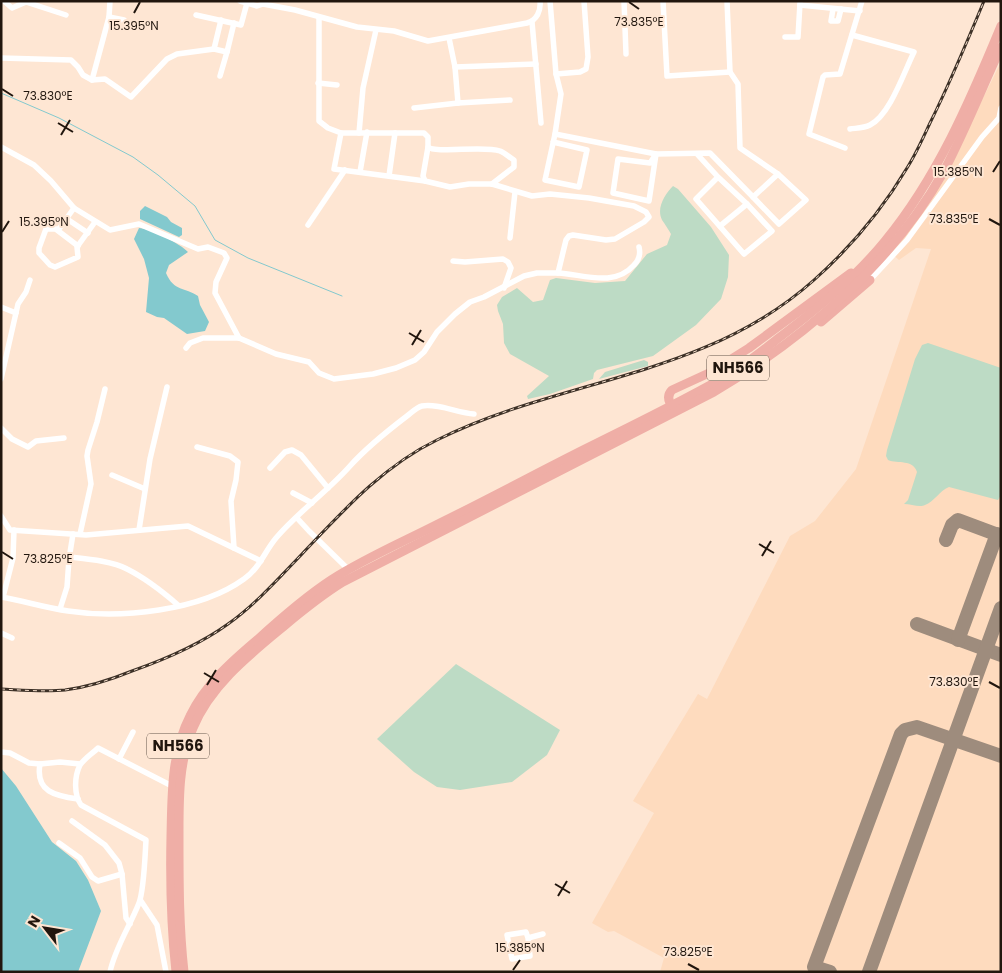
<svg xmlns="http://www.w3.org/2000/svg" width="1002" height="973" font-family="Poppins,sans-serif">
  <style>
    .built { fill: #fedbbe }
    .green { fill: #bddbc5 }
    .water { fill: #83c9ce }
    .lines { fill: none; stroke-linecap: round; stroke-linejoin: round }
    .stream { stroke: #83c9ce; stroke-width: 1 }
    .taxiway { stroke: #9e8c7d; stroke-width: 14 }
    .minor { stroke: #fff; stroke-width: 5.5 }
    .trunk { stroke: #efaea6; stroke-width: 9 }
    .rail-casing { stroke: #3d3127; stroke-width: 3 }
    .rail { stroke: #fee6d3; stroke-width: 1; stroke-dasharray: 4; stroke-linecap: butt }
    .ticks { fill: none; stroke: #21160e; stroke-width: 2 }
    .labels { text-anchor: middle; stroke-width: 4; stroke-linejoin: round; paint-order: stroke }
    .shield { fill: #fee6d3; stroke: #635449; stroke-width: 1 }
    .shield-label { font-size: 15px; font-weight: bold; fill: #21160e }
    .ticks-label { font-size: 12px; text-anchor: middle; fill: #21160e; stroke: #fee6d3; stroke-width: 4; stroke-linejoin: round; paint-order: stroke }
  </style>
  <rect width="100%" height="100%" fill="#fee6d3"/>
  <polygon class="built" points="1001,62 1001,972 660,972 664,958 614,931 608,932 592,923 654,813 633,801 698,694 707,699 790,536 815,521 856,469 931,249 916,248 899,260 886,249 952,160"/>
  <g class="green">
    <path d="M673,186L678,189L711,227L729,255L728,277L721,299L696,325L653,356L597,370L594,373L593,379L550,394L528,399L527,396L549,376L510,354L504,343L503,324L498,311L497,305L502,297L517,288L533,302L543,300L550,280L556,278L595,283L625,281L647,254L667,245L671,234C668,229 665,224 662,220C656,208 665,194 673,186Z"/>
    <path d="M928,343L1001,368V495L998,500L949,487C939,491 934,502 925,505C920,508 911,504 904,504L908,500L917,472C913,459 898,464 888,460L886,456L887,450L915,359L922,345Z"/>
    <polygon points="644,360 648,362 648,366 599,379 605,372"/>
    <polygon points="456,664 560,730 547,755 512,782 460,790 437,787 414,772 377,739"/>
  </g>
  <g class="water">
    <polygon points="145,206 167,217 171,222 182,228 182,235 179,237 140,219 140,211"/>
    <path d="M139,228C150,228 181,244 188,252L169,265L166,273C174,292 185,287 198,296L200,305L209,322L205,331L187,334L164,318L157,317L146,312L149,278L144,259L134,239Z"/>
    <polygon points="1,768 16,786 52,842 76,861 88,880 101,911 78,972 1,972"/>
  </g>
  <g class="lines">
    <polyline class="stream" points="1,93 59,118 133,157 158,175 195,206 215,240 248,258 342,296"/>
    <g class="taxiway">
      <polyline points="946,540 952,525 958,520 1001,536"/>
      <polyline points="917,624 1001,655"/>
      <polyline points="958,640 997,534"/>
      <polyline points="830,972 814,967 901,734 905,730 917,727 1001,756"/>
      <polyline points="869,972 1001,608"/>
    </g>
    <g class="minor">
      <polyline points="4,1 12,8 26,2 66,15"/>
      <polyline points="240,1 257,6 263,4 264,1"/>
      <polyline points="550,1 556,74 561,94 555,134 545,180 579,187 587,150 553,142"/>
      <polyline points="624,1 626,54"/>
      <polyline points="663,1 667,76 730,72"/>
      <path d="M263,4L295,10L357,27L394,31L428,41L527,23C537,20 541,11 540,1"/>
      <polyline points="800,5 860,11"/>
      <polyline points="833,9 831,21 838,21 841,9"/>
      <polyline points="196,15 241,25 247,3"/>
      <polyline points="109,17 124,20"/>
      <path d="M319,17V121L328,128L341,133H424L428,137V147C436,154 483,145 500,151C505,153 509,157 514,160V167L492,184"/>
      <polyline points="221,20 214,49 227,52 234,23"/>
      <polyline points="532,22 541,123"/>
      <polyline points="785,37 798,37 800,3"/>
      <polyline points="449,38 455,67 458,103 510,100"/>
      <polyline points="1,58 71,60 78,67 83,75 92,80 105,79 131,97 167,59 177,54 214,49"/>
      <polyline points="455,67 536,64"/>
      <polyline points="556,74 580,72 586,69 588,57 584,1"/>
      <polyline points="220,76 227,52"/>
      <polyline points="92,80 109,17 110,1"/>
      <polyline points="318,83 337,85"/>
      <polyline points="414,108 458,103"/>
      <path d="M850,129C857,128 864,128 870,125C890,115 904,72 914,52L852,35"/>
      <polyline points="341,133 334,169 425,181"/>
      <polyline points="359,133 363,88 376,30"/>
      <polyline points="555,134 656,154 710,153 753,197 778,174 740,148 738,84 730,72 727,1"/>
      <polyline points="1,147 34,165 51,181 74,208 110,230 139,224 198,249 208,247 224,253 227,258 216,282 215,293 239,338"/>
      <polyline points="845,148 809,134 823,77 825,75 840,74 862,1"/>
      <polygon points="656,154 649,201 613,193 618,159 650,163"/>
      <polyline points="697,154 718,177 696,199 744,254 772,231 747,204 718,177"/>
      <polyline points="360,172 367,132"/>
      <polyline points="389,176 395,133"/>
      <polyline points="753,197 779,224 806,200 778,174"/>
      <polyline points="74,208 59,229 46,229 39,248 39,253 50,265 55,267 78,257 77,247 95,222"/>
      <polyline points="67,219 88,233"/>
      <polyline points="308,225 345,170"/>
      <polyline points="720,226 747,204"/>
      <polyline points="57,230 78,246"/>
      <polyline points="510,238 515,192"/>
      <polyline points="453,261 465,262 503,259 508,262 511,268 504,288"/>
      <path d="M558,273C582,274 614,288 634,265C639,260 641,255 639,247"/>
      <polyline points="870,280 907,240 982,137 999,118 1001,108"/>
      <polyline points="1,307 16,313"/>
      <polyline points="186,348 190,343 203,338 239,338 276,354 309,362 319,373 334,379 373,374 396,368 415,360 424,352 437,332 455,314 470,302 484,297 524,276 537,273 558,273 566,240 569,236 573,235 606,240 615,239 644,222 649,217 646,212 634,206 589,198 550,194 532,196 492,184 469,184 450,187 425,181 423,176 428,147"/>
      <polyline points="1,379 18,304 26,292 30,280"/>
      <polyline points="1,428 12,439 28,447 36,441 64,438"/>
      <polyline points="197,447 230,456 238,462 236,480 231,501 234,548"/>
      <polyline points="270,468 285,452 292,450 301,455 328,488"/>
      <polyline points="112,475 145,489"/>
      <polyline points="293,493 312,503"/>
      <polyline points="1,516 10,530 86,535 188,526 261,561"/>
      <polyline points="297,518 309,531 350,571"/>
      <polyline points="139,530 150,459 167,387"/>
      <polyline points="80,534 91,484 87,456 88,450 97,422 105,389"/>
      <path d="M69,557C87,559 112,561 127,569C145,578 163,592 178,605"/>
      <path d="M1,597C24,601 46,608 68,611C120,619 200,611 244,579C259,569 265,551 276,538C298,512 327,492 350,466C367,447 386,432 407,416C411,413 417,407 422,406C437,403 458,413 474,414"/>
      <polyline points="3,597 13,558 14,530"/>
      <polyline points="60,609 67,587 69,559 73,534"/>
      <polyline points="1,633 12,638"/>
      <polyline points="1,752 10,753 29,763 40,764 60,762 80,764"/>
      <polyline points="119,759 133,732"/>
      <path d="M40,764C35,792 56,796 78,799"/>
      <polyline points="72,821 105,845 119,863 122,874 126,918 130,924"/>
      <polyline points="59,843 80,858 92,877 98,881 122,874"/>
      <polyline points="141,901 157,925 166,972"/>
      <polyline points="528,938 526,932 507,935 512,959 530,956 528,938 543,934"/>
      <path d="M110,972C115,948 130,926 139,903C144,890 145,856 146,840L81,805C74,795 74,777 80,765C84,759 93,753 98,748L172,786"/>
    </g>
    <g class="trunk">
      <polyline points="821,322 870,280"/>
      <path d="M674,409C669,403 666,396 672,390L709,373L749,348L851,273"/>
      <path d="M176,972C171,926 170,881 171,836C172,795 171,753 190,716C205,685 231,662 257,640C280,619 305,597 331,580C365,558 403,542 440,523C489,499 537,473 585,449C632,426 679,403 725,377C744,366 762,351 780,337C818,308 855,278 885,241C937,178 970,101 1001,26"/>
      <path d="M184,972C179,927 179,884 179,839C179,802 178,763 193,728C210,686 249,655 283,627C302,611 322,595 343,582L714,392C804,338 893,263 944,171C965,131 982,88 1001,47"/>
    </g>
    <defs>
      <path id="rail" d="M1,689C22,690 44,692 65,690C88,687 110,680 132,671C166,659 199,645 228,624C255,605 279,578 302,554C342,512 383,466 437,440C561,378 705,378 814,280C850,248 882,210 907,168C916,154 923,138 930,123C950,83 967,42 984,1"/>
    </defs>
    <use href="#rail" class="rail-casing"/>
    <use href="#rail" class="rail"/>
  </g>
  <path class="ticks" d="M629,2L639,9M134,13L140,2M2,89L13,96M58,123L73,132M61,135L70,120M993,172L1000,161M989,219L1000,225M2,232L9,221M409,333L424,342M412,345L421,330M759,544L774,553M2,552L13,559M762,556L771,541M204,673L219,682M989,682L1000,688M207,685L216,670M555,884L570,893M558,896L567,881M688,964L699,970M513,970L520,960"/>
  <g class="labels">
    <g class="shield">
      <rect x="707" y="355.5" width="62" height="25" rx="4"/>
      <rect x="147" y="733.5" width="62" height="25" rx="4"/>
    </g>
    <g class="shield-label">
      <text x="738" y="373">NH566</text>
      <text x="178" y="751">NH566</text>
    </g>
  </g>
  <g class="ticks-label">
    <text x="639" y="26">73.835°E</text>
    <text x="134" y="30">15.395°N</text>
    <text x="48" y="100">73.830°E</text>
    <text x="958" y="176">15.385°N</text>
    <text x="954" y="223">73.835°E</text>
    <text x="44" y="226">15.395°N</text>
    <text x="48" y="563">73.825°E</text>
    <text x="954" y="686">73.830°E</text>
    <text x="520" y="952">15.385°N</text>
    <text x="688" y="956">73.825°E</text>
  </g>
  <rect width="1002" height="973" fill="none" stroke="#21160e" stroke-width="5"/>
  <g transform="translate(45 928) rotate(301)" stroke="#fee6d3" stroke-width="4" paint-order="stroke">
  <path d="M0-4L9 19L0 12L-9 19Z" fill="#21160e"/>
  <text y="-8" font-size="14" font-weight="bold" text-anchor="middle" fill="#21160e">N</text>
  </g>
</svg>
